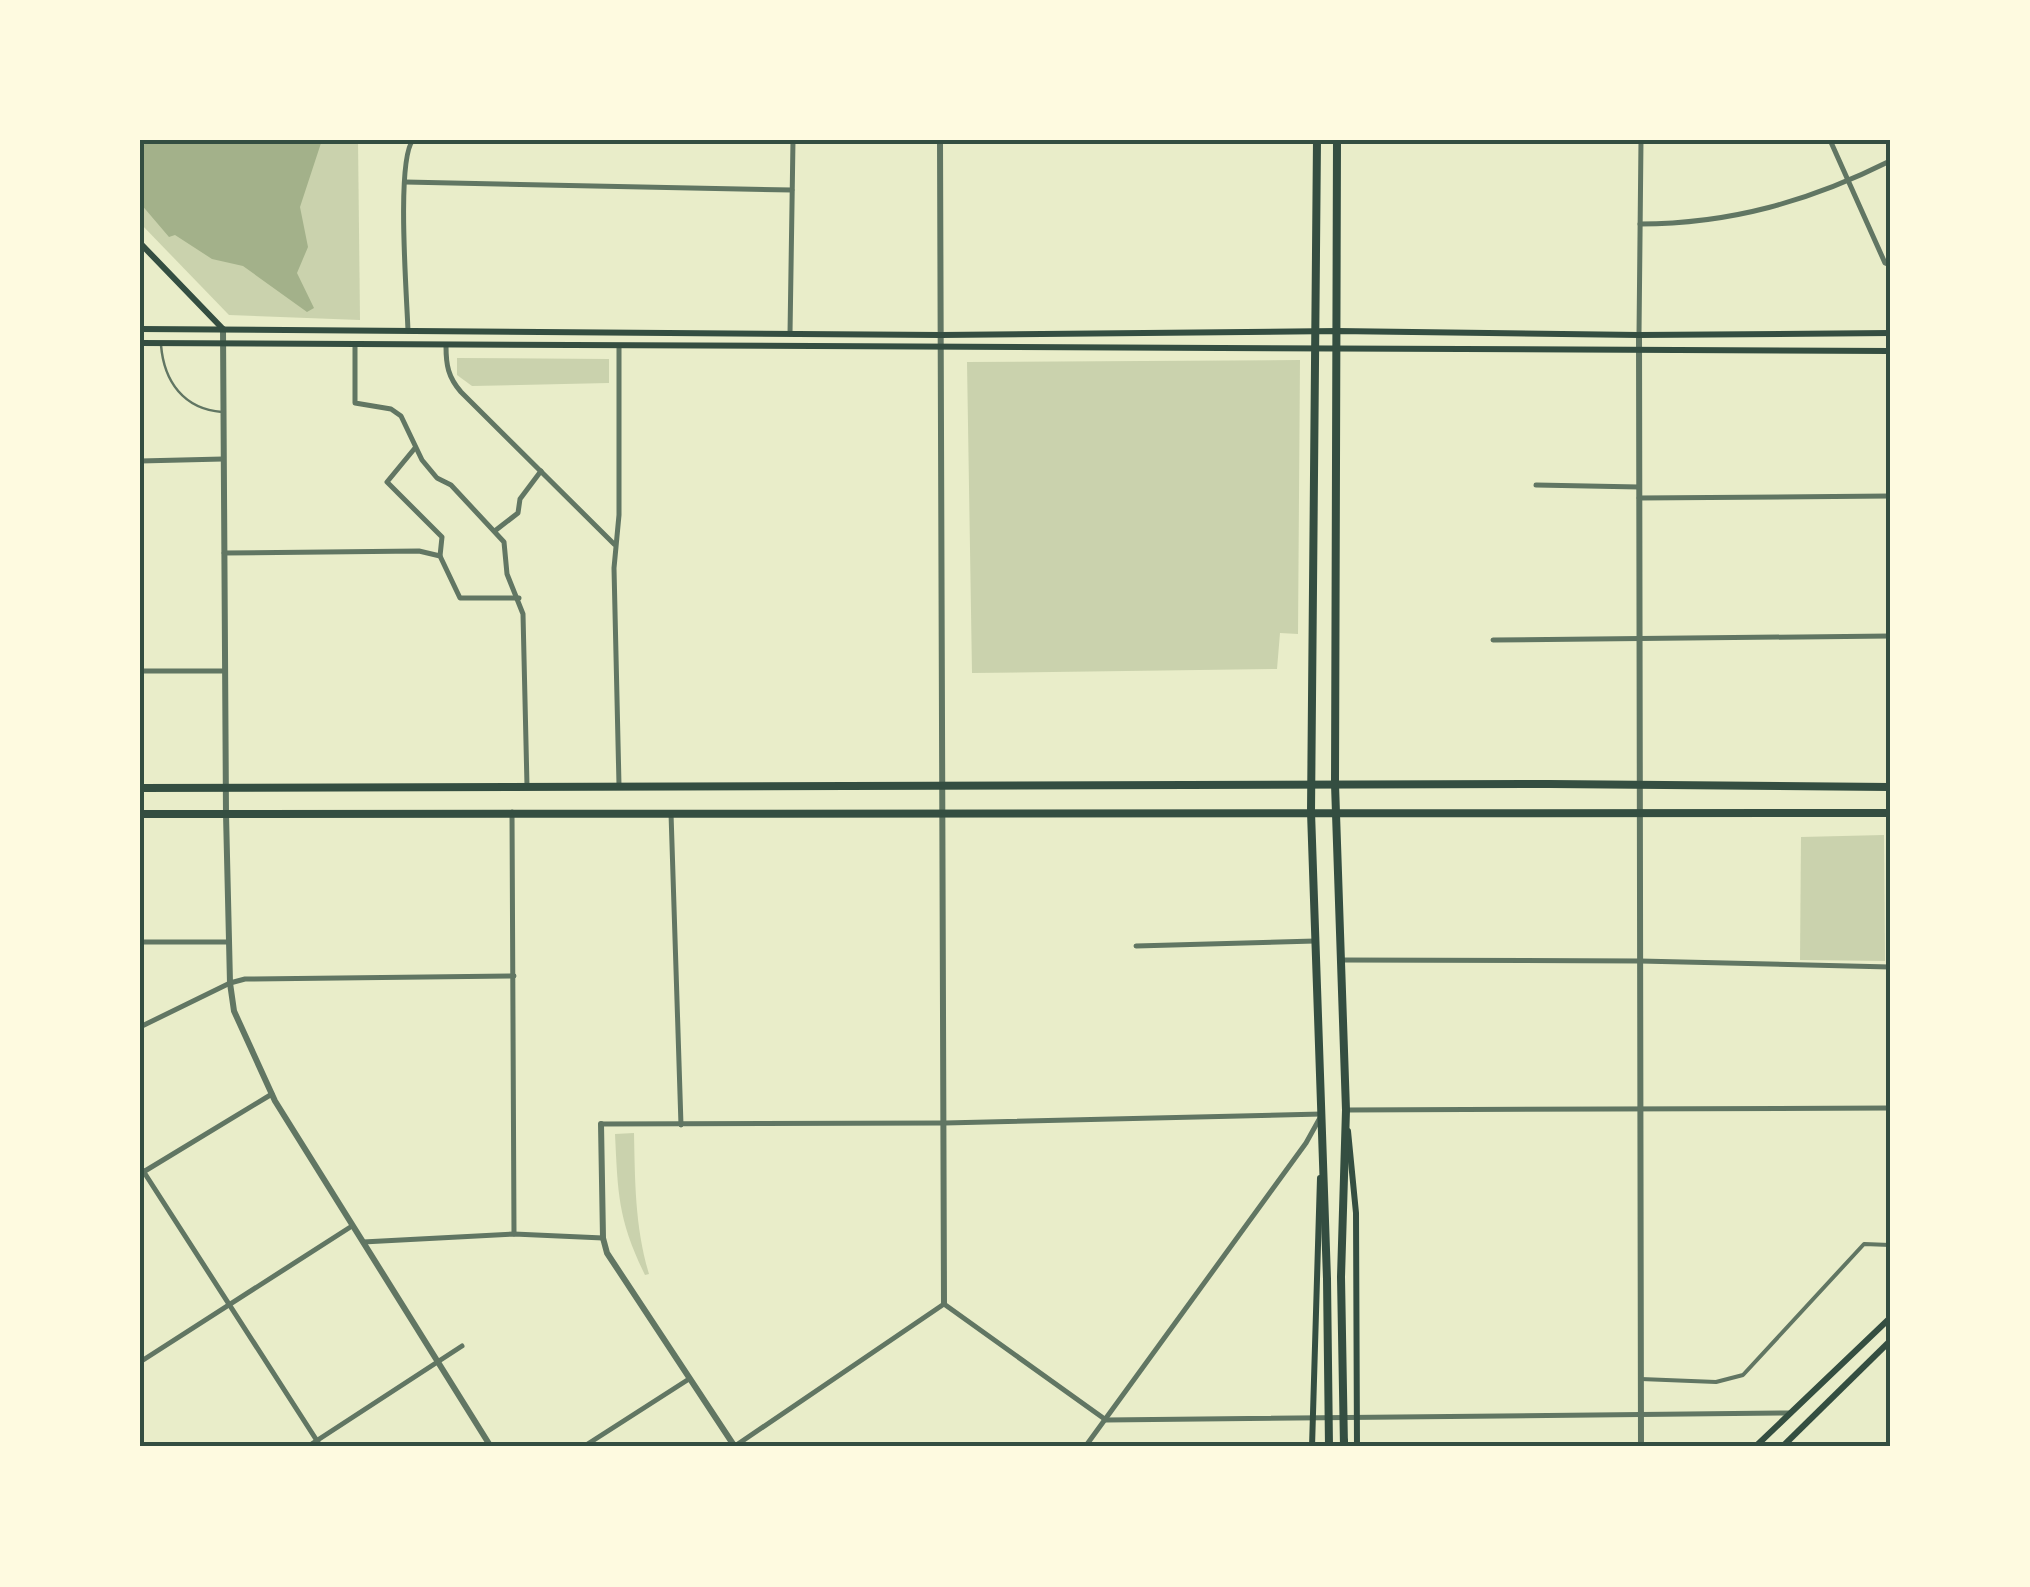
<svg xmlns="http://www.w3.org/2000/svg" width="2030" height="1587" font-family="'DM Sans',sans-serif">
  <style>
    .green { fill: #cad2ad }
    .water { fill: #a3b18a }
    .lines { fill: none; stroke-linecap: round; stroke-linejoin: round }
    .service { stroke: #617663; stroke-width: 2.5 }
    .pedestrian { stroke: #617663; stroke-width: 4 }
    .minor { stroke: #617663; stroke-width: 5 }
    .tertiary { stroke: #617663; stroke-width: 6 }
    .secondary { stroke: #344e41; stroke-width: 6 }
    .primary { stroke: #344e41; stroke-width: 8 }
    .trunk { stroke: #344e41; stroke-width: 8 }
    .neatline { fill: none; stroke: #344e41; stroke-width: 4 }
  </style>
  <rect width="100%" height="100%" fill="#e9edc9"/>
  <g class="green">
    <polygon points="140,140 358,140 360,320 229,315 140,223"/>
    <polygon points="457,358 609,359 609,383 472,386 457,375"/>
    <polygon points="1300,360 1298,634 1280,633 1277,669 972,673 967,362"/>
    <polygon points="1884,835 1885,961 1800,960 1801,837"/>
    <path d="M634,1133C635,1182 635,1227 649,1274L645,1275C618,1219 618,1195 615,1134Z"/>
  </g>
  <polygon class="water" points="151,140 322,140 300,207 308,247 297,273 314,308 307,312 243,266 212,259 175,235 169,237 140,203 140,147"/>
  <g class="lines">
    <path class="service" d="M161,345C164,382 184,409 222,412"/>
    <polyline class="pedestrian" points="1641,1379 1716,1382 1743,1375 1864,1244 1890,1245"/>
    <g class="minor">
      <polyline points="1830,140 1885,263 1890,265"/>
      <polyline points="405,182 792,190"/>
      <path d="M1640,224C1730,224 1810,201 1890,161"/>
      <path d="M408,331C407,298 396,160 413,140"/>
      <polyline points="790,334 793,140"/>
      <polyline points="1639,335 1641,140"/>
      <polyline points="355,345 355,403 391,409 401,416 422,460 437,478 451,485 504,542 507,574 523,614 527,786"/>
      <path d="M446,346C446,365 448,377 461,392L614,544"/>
      <polyline points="619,346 619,515 614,568 619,785"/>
      <polyline points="415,448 387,482 442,537 440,556"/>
      <polyline points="140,461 223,459"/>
      <polyline points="1536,485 1639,487"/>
      <polyline points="1639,498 1890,496"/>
      <polyline points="496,530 518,513 520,499 541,471"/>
      <polyline points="224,553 419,551 440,556 460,598 519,598"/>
      <polyline points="1493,640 1890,636"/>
      <polyline points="140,671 225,671"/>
      <polyline points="512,812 514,1234"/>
      <polyline points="671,813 681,1125"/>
      <polyline points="140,942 229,942"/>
      <polyline points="1136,946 1315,941"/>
      <polyline points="1340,960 1640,961 1890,967"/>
      <polyline points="140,1027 230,983 245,979 514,976"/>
      <polyline points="1346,1110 1890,1108"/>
      <polyline points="601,1124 945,1123 1322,1114"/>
      <polyline points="140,1166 321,1447"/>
      <polyline points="140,1174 272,1094"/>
      <polyline points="363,1242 514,1234 603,1238"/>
      <polyline points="140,1362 352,1226"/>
      <polyline points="735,1446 944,1304 1106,1420 1790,1413"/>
      <polyline points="307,1447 462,1346"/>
      <polyline points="583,1447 689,1379"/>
      <polyline points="1085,1447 1306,1143 1321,1116"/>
    </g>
    <g class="tertiary">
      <polyline points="940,140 944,1304"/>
      <polyline points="223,329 226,814 230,983 234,1011 275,1101 491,1447"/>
      <polyline points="1639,335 1641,1447"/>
      <polyline points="601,1124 603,1238 607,1253 735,1447"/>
    </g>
    <g class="secondary">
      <polyline points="140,243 222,328"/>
      <polyline points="140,329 941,335 1337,331 1639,335 1890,333"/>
      <polyline points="140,343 1890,351"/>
      <polyline points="1348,1131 1356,1213 1357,1447"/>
      <polyline points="1312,1447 1320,1178"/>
      <polyline points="1755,1447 1890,1318"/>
      <polyline points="1782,1447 1890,1341"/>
    </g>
    <g class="primary">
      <polyline points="1317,140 1311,812 1327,1279 1329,1447"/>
      <polyline points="1337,140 1335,784 1346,1110 1341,1277 1344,1447"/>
      <polyline points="140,788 1549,784 1890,787"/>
      <polyline points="140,814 1890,813"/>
    </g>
    <polyline class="trunk" points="1344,1441 1344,1447"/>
  </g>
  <rect width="2030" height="1587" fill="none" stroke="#fefae0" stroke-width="285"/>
  <rect x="142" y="142" width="1746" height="1302" class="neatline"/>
</svg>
